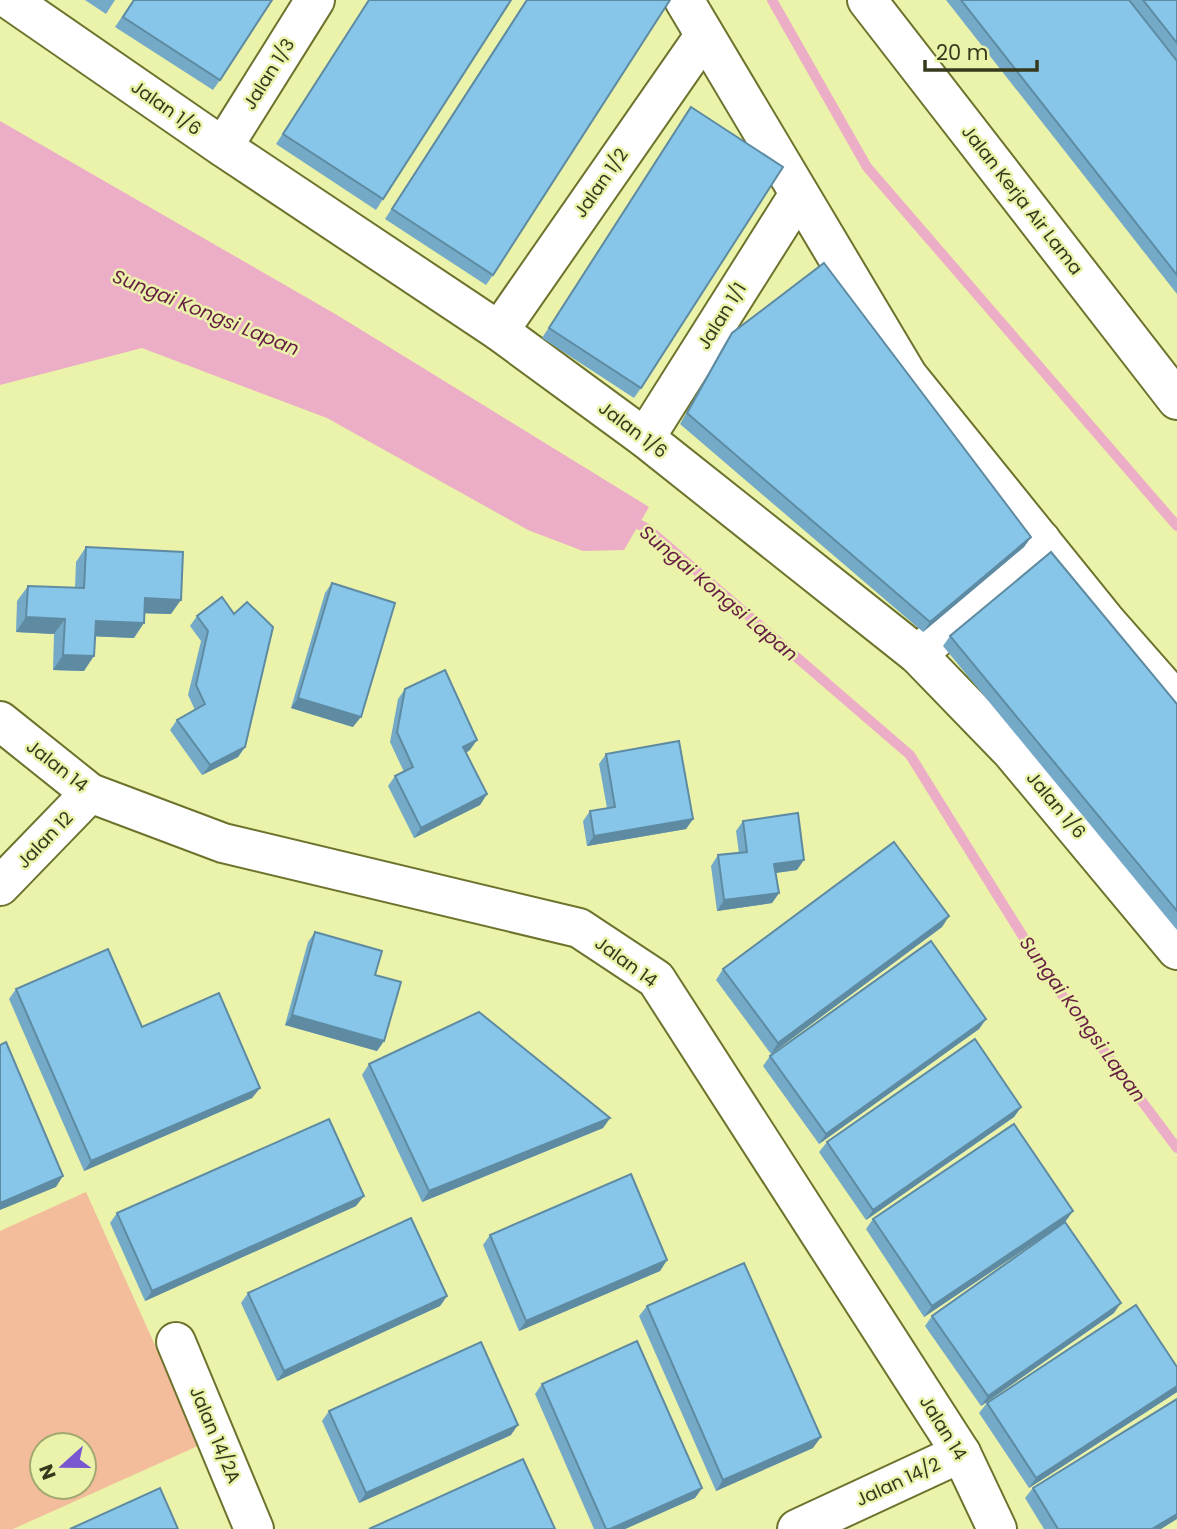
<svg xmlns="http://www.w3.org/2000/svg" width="1177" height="1529" font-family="Poppins,sans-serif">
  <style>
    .green { fill: #f3bd9c; fill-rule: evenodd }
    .water { fill: #ecadc7 }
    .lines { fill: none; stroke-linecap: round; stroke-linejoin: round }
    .stream { stroke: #ecadc7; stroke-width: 10 }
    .minor-casing { stroke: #6d722d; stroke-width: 42 }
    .minor { stroke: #fff; stroke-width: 38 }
    .wall { fill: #74aac8 }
    .shaded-wall { fill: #5e8ba2 }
    .building { fill: #87c6e8; stroke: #5e8ba2; stroke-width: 2 }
    .labels { text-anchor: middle; stroke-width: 5; stroke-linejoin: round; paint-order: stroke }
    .street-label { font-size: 18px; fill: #36391c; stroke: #ebf2aa }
    .water-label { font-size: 19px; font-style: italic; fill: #651e42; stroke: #ebf2aa }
  </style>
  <rect width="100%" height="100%" fill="#ebf2aa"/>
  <path class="green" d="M86,1192L200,1445L13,1529H0V1231ZM42,1445H84V1487H42Z"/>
  <polygon class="water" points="0,121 337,315 649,507 624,550 583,551 528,530 327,418 142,348 0,385"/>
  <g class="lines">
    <g class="stream">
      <polyline points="772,0 867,167 1177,526"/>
      <polyline points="628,519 648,529 910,755 1047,975 1177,1148"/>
    </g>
    <defs>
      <g id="minor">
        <polyline points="10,0 223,147 499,331 645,438 918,655 1012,752 1177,950"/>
        <polyline points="684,0 908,376 1105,620 1177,702"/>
        <polyline points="867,0 1177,400"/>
        <polyline points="223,147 315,0"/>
        <polyline points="499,331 704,36"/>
        <polyline points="645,438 799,194"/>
        <polyline points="918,655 1041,540"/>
        <polyline points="0,721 90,793 223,843 579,928 656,979 961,1453 997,1529"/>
        <polyline points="0,886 90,793"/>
        <polyline points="176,1342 254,1529"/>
        <polyline points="797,1529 961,1453"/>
      </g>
    </defs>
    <use href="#minor" class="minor-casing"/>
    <use href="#minor" class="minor"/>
  </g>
  <g class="wall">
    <polygon points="85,0 115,0 106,14"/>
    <polygon points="133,0 220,80 213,90 115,27"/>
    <polygon points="369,0 383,199 376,210 276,144"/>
    <polygon points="526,0 493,275 486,285 385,219"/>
    <polygon points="946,0 1177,0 1177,294"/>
    <polygon points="684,118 641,388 634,398 542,338"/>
    <polygon points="732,333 1031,537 1024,547 923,632 680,424 725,343"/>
    <polygon points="86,547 171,614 144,613 134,638 95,636 84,671 53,670 54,634 16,632 17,601 28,586 75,588 76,562"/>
    <polygon points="332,583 353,727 291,708 325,593"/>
    <polygon points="222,597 245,747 238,757 202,775 170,730 177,720 195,710 188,695 201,641 190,626 197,616"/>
    <polygon points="950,636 1177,704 1177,930 943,646"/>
    <polygon points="405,689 470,750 466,753 487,794 480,805 414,838 388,786 395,776 404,772 390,742 398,699"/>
    <polygon points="606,754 693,819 686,829 587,846 583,821 590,811 607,808 599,764"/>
    <polygon points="743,821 797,870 776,873 779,893 772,903 717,911 711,866 718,855 739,853 736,831"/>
    <polygon points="949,916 942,927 771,1054 716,980 723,969"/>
    <polygon points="315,932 375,975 384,1041 377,1051 285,1025 308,942"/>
    <polygon points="16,989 142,1027 260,1088 252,1098 84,1171 9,999"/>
    <polygon points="986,1019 979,1029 819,1144 763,1066 770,1056"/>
    <polygon points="369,1064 610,1118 603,1128 422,1202 362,1075"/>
    <polygon points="1021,1107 1014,1117 866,1220 819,1152 827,1142"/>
    <polygon points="356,1206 145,1301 110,1223 117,1213"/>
    <polygon points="1073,1211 1065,1222 924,1317 866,1229 873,1219"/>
    <polygon points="490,1235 667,1260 660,1271 519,1331 483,1245"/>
    <polygon points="248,1293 447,1296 440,1306 277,1381 241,1303"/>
    <polygon points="647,1306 813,1448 716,1491 639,1316"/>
    <polygon points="1114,1313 981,1406 925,1326 932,1316"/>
    <polygon points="1177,1367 1177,1392 1029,1488 979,1413 987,1403"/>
    <polygon points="542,1384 702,1488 695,1498 625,1529 594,1529 535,1394"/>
    <polygon points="329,1411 511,1435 359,1503 322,1421"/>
    <polygon points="1033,1488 1161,1529 1044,1529 1025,1498"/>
  </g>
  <g class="shaded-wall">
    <polygon points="1031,537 1024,547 923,632 930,622"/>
    <polygon points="145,598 181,600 171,614 135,613"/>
    <polygon points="26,617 65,619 54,634 16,632"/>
    <polygon points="96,621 144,623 134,638 85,636"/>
    <polygon points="63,655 94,656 84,671 53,670"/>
    <polygon points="298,698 361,717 353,727 291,708"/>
    <polygon points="477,740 470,750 456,758 463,747"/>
    <polygon points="245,747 238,757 202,775 210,765"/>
    <polygon points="487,794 480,805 414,838 421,828"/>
    <polygon points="693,819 686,829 587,846 594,836"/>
    <polygon points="804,860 797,870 767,874 774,864"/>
    <polygon points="779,893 772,903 717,911 724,900"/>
    <polygon points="949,916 942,927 771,1054 778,1043"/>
    <polygon points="292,1015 384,1041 377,1051 285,1025"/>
    <polygon points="986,1019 979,1029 819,1144 826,1134"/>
    <polygon points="260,1088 252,1098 84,1171 91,1161"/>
    <polygon points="1021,1107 1014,1117 866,1220 873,1210"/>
    <polygon points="610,1118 603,1128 422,1202 429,1191"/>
    <polygon points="63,1176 56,1187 0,1210 0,1203"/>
    <polygon points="364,1196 356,1206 145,1301 152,1291"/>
    <polygon points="1073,1211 1065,1222 924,1317 932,1306"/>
    <polygon points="667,1260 660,1271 519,1331 526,1321"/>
    <polygon points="447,1296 440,1306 277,1381 284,1371"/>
    <polygon points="1121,1303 1114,1313 981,1406 988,1396"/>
    <polygon points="1177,1386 1177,1392 1029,1488 1036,1478"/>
    <polygon points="518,1425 511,1435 359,1503 366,1493"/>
    <polygon points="821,1437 813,1448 716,1491 723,1480"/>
    <polygon points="702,1488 695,1498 625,1529 610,1529"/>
    <polygon points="1177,1514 1177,1519 1161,1529 1152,1529"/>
  </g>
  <g class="building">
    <polygon points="134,0 272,0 220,80 123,17"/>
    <polygon points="369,0 511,0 383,199 283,134"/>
    <polygon points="527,0 670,0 493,275 392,209"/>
    <polygon points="961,0 1129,0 1177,61 1177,275"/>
    <polygon points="1143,0 1177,0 1177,43"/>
    <polygon points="691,107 783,167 641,388 549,328"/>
    <polygon points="824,263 1031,537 930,622 687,413 732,333"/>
    <polygon points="86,547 183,552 181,600 145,598 144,623 96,621 94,656 63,655 65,619 26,617 28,586 84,588"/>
    <polygon points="1051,552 1177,704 1177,911 950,636"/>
    <polygon points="332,583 395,603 361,717 298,698"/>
    <polygon points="222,597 234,614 247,602 273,627 245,747 210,765 177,720 205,704 196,685 208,631 197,616"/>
    <polygon points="445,670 477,740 463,747 487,794 421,828 395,776 413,767 397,732 405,689"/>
    <polygon points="679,741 693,819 594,836 590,811 615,807 606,754"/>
    <polygon points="798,813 804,860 774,864 779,893 724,900 718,855 747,852 743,821"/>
    <polygon points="894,842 949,916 778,1043 723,969"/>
    <polygon points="315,932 382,951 375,975 401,982 384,1041 292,1015"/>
    <polygon points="931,941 986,1019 826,1134 770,1056"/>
    <polygon points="108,949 142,1027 219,993 260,1088 91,1161 16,989"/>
    <polygon points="479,1012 610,1118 429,1191 369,1064"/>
    <polygon points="975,1039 1021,1107 873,1210 827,1142"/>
    <polygon points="6,1042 63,1176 0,1203 0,1045"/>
    <polygon points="329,1119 364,1196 152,1291 117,1213"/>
    <polygon points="1014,1124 1073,1211 932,1306 873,1219"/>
    <polygon points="631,1174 667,1260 526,1321 490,1235"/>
    <polygon points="411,1218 447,1296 284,1371 248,1293"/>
    <polygon points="1065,1222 1121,1303 988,1396 932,1316"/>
    <polygon points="744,1263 821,1437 723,1480 647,1306"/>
    <polygon points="1136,1305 1177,1367 1177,1386 1036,1478 987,1403"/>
    <polygon points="637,1341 702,1488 610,1529 606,1529 542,1384"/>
    <polygon points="481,1342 518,1425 366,1493 329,1411"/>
    <polygon points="1177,1399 1177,1514 1152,1529 1058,1529 1033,1488"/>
    <polygon points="523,1459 555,1529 369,1529"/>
    <polygon points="160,1488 178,1529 70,1529"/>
  </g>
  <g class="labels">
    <g class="street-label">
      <text transform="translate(269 74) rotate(-58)" y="6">Jalan 1/3</text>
      <text transform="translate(166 108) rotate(35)" y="6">Jalan 1/6</text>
      <text transform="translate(601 183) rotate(-55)" y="6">Jalan 1/2</text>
      <text transform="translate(1022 200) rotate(52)" y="6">Jalan Kerja Air Lama</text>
      <text transform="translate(722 316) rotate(-58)" y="6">Jalan 1/1</text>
      <text transform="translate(633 430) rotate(37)" y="6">Jalan 1/6</text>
      <text transform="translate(57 766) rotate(38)" y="6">Jalan 14</text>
      <text transform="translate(1056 805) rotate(50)" y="6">Jalan 1/6</text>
      <text transform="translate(45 840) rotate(-46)" y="6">Jalan 12</text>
      <text transform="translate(626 962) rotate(36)" y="6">Jalan 14</text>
      <text transform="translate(943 1428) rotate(58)" y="6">Jalan 14</text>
      <text transform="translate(215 1435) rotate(67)" y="6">Jalan 14/2A</text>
      <text transform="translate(898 1482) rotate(-25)" y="6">Jalan 14/2</text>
    </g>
    <g class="water-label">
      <text transform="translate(206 312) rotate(22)" y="7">Sungai Kongsi Lapan</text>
      <text transform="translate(719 593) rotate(40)" y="7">Sungai Kongsi Lapan</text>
      <text transform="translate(1083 1019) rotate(54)" y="7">Sungai Kongsi Lapan</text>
    </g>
  </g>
  <g transform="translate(63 1466) rotate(249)"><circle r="33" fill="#ebf2aa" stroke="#a3a871" stroke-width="2"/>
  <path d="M0-5L12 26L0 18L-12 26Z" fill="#7957d0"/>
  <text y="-10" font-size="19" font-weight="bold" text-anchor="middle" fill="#36391c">N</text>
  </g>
  <path d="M925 60v10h112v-10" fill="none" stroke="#36391c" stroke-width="3.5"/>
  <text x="936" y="60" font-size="21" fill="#36391c" stroke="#ebf2aa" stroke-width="5" paint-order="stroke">20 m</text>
</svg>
